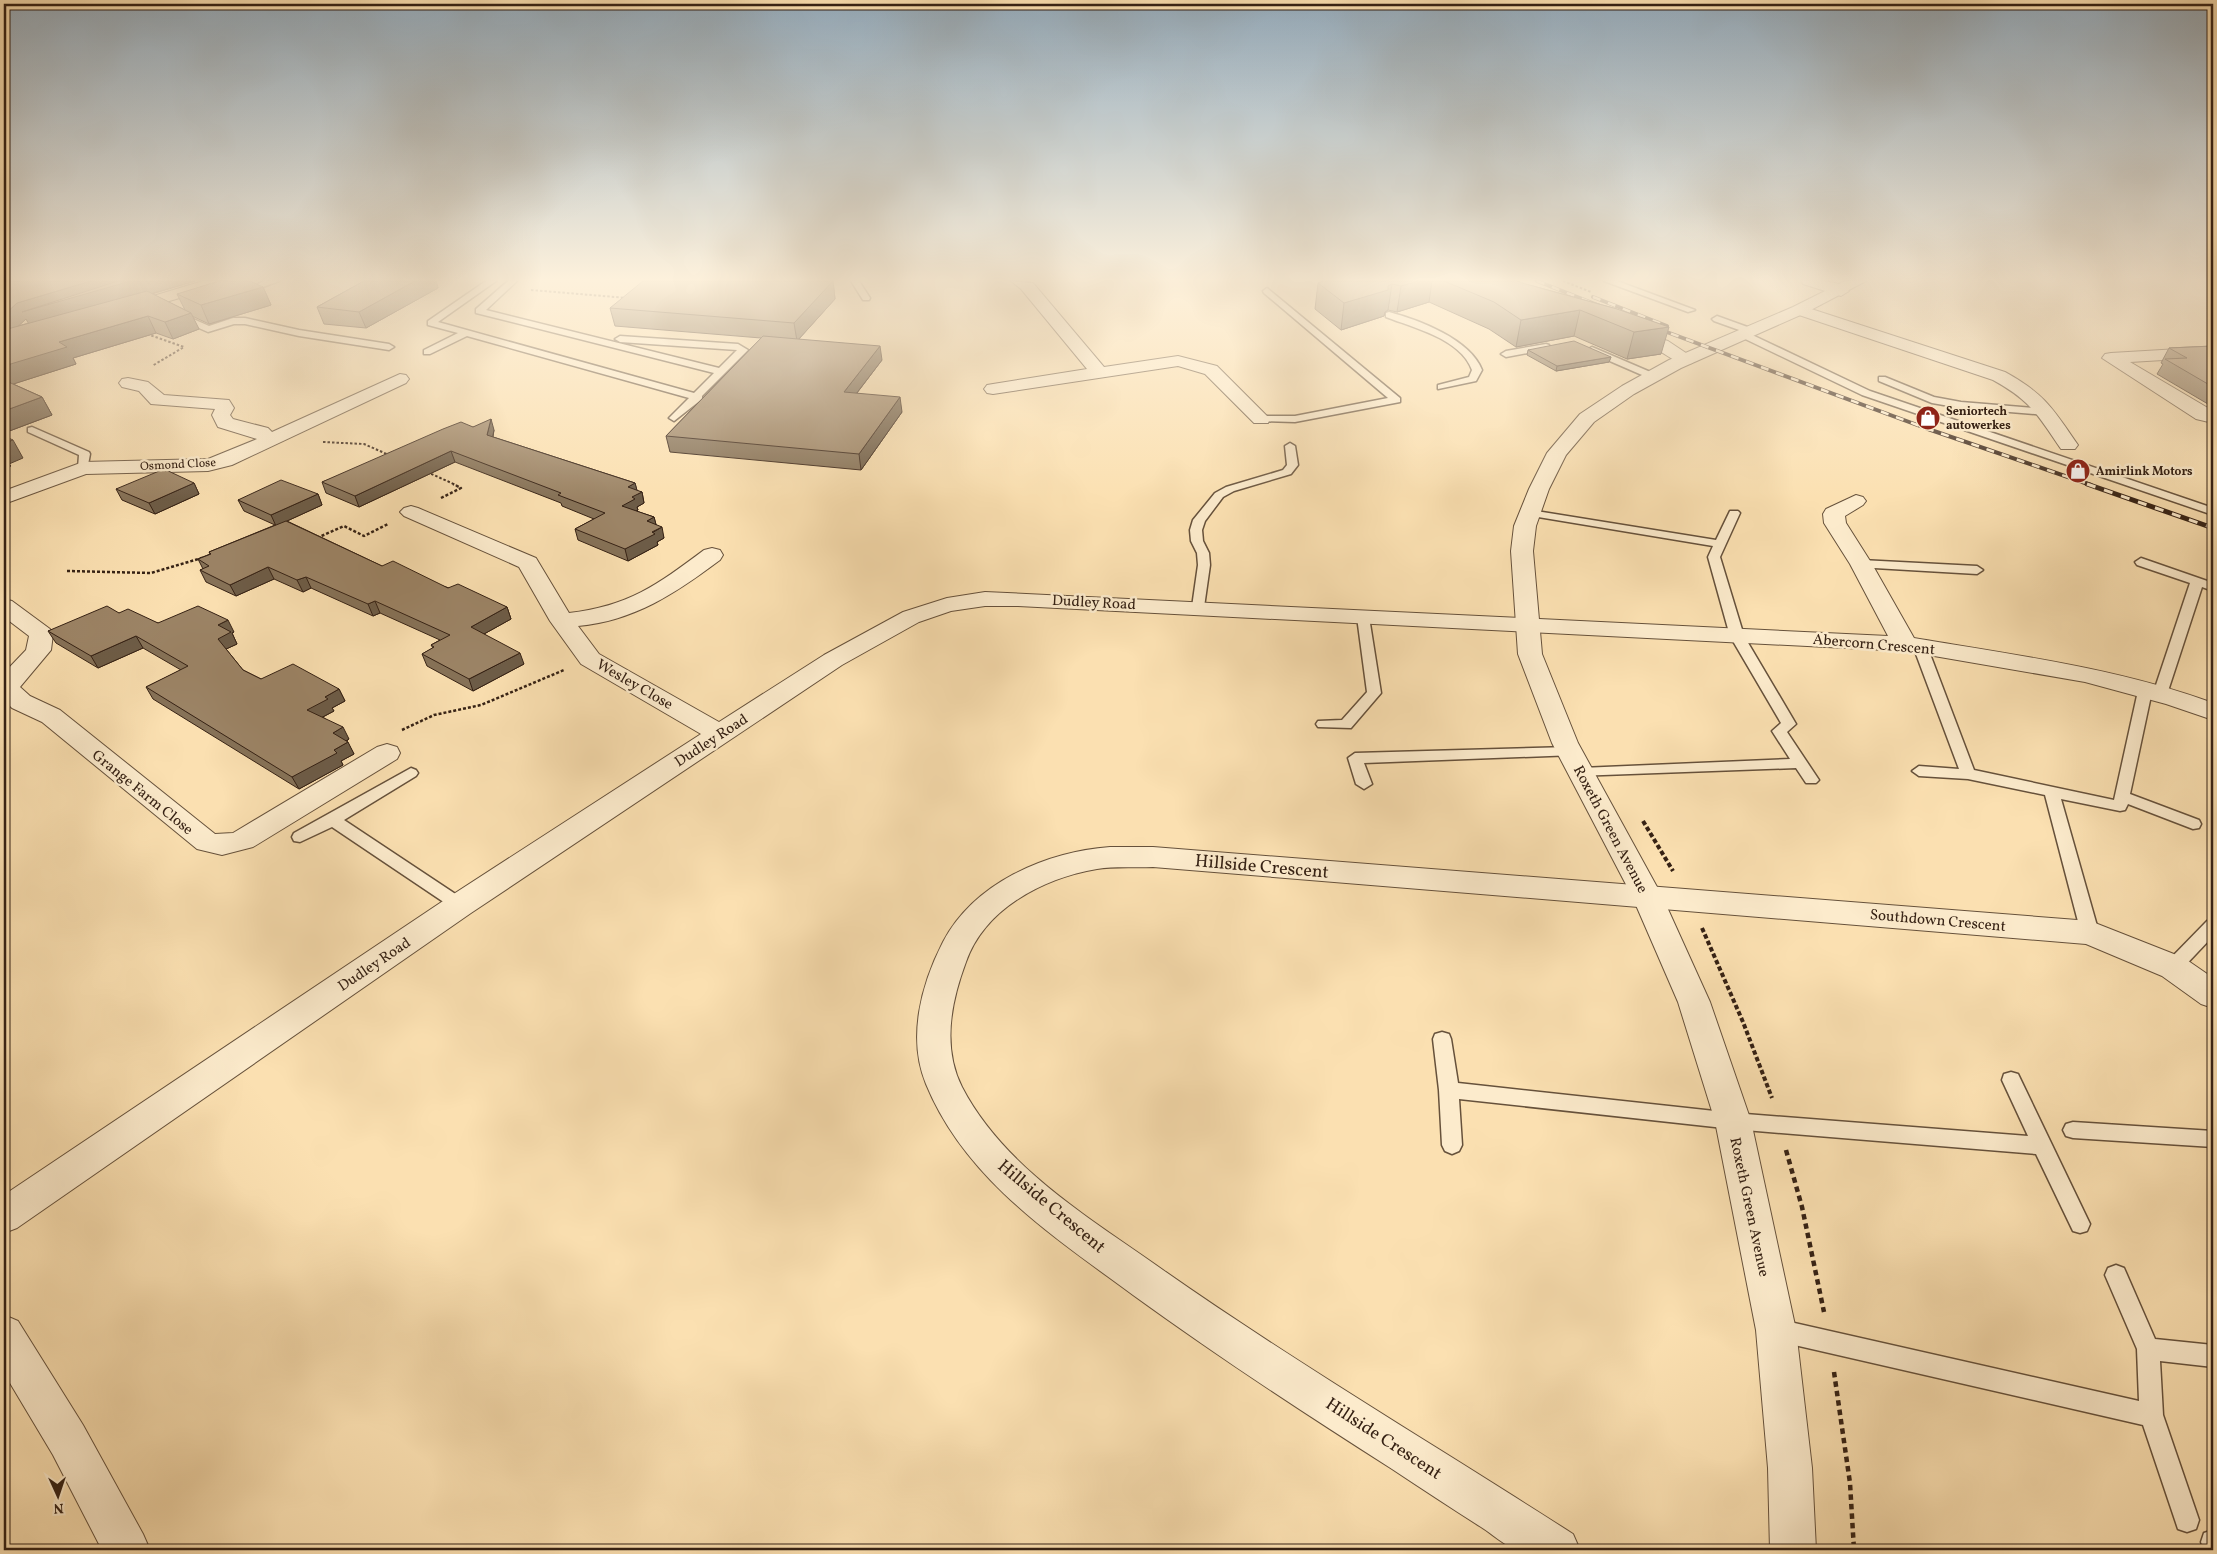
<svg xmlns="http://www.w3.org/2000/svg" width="2217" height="1554" font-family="Vollkorn,serif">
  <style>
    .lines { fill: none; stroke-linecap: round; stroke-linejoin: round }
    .service-casing { stroke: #66513b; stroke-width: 3 }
    .minor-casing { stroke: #66513b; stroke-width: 2 }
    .tertiary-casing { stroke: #66513b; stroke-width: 2 }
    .primary-casing { stroke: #352114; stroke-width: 2 }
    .path-far3 { stroke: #352114; stroke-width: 2; stroke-dasharray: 2.5 2; stroke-linecap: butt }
    .path-far2 { stroke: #352114; stroke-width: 2.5; stroke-dasharray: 3 2; stroke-linecap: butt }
    .path-far1 { stroke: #352114; stroke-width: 4; stroke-dasharray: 4.5 2.5; stroke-linecap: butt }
    .path { stroke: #352114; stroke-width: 4.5; stroke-dasharray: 5.5 4; stroke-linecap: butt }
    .service { fill: #fcebcc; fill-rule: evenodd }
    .minor { fill: #fcebcc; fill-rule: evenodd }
    .tertiary { fill: #fcebcc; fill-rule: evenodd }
    .primary { fill: #fbe0b1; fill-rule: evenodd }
    .rail-far1-casing { stroke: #352114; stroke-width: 4 }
    .rail-casing { stroke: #352114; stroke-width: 5 }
    .rail-far1 { stroke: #fcebcc; stroke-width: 2.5; stroke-dasharray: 8; stroke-linecap: butt }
    .rail { stroke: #fcebcc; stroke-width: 3; stroke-dasharray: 9; stroke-linecap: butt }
    .wall { fill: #867258; stroke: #352114; fill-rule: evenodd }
    .shaded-wall { fill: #6d5c47; stroke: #352114 }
    .building { fill: #9c8466; stroke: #352114 }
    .labels { text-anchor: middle; stroke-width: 5; stroke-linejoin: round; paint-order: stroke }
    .far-poi-label { font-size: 12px; font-weight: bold; fill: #352114; stroke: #fcebcc; text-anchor: start }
    .far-street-label { font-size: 12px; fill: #352114; stroke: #fcebcc }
    .street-label { font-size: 15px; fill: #352114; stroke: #fcebcc }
    .near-street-label { font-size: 18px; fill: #352114; stroke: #fcebcc }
  </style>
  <rect width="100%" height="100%" fill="#fbe0b1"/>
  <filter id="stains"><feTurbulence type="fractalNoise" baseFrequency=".004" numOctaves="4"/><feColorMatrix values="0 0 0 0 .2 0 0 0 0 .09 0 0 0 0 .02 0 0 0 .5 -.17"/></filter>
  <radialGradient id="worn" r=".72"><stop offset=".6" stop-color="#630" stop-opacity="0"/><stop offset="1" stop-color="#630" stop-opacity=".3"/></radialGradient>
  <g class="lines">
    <defs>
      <g id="service">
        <polygon points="265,281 279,281 244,294 237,292"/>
        <polygon points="486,281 496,281 438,322 694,393 714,373 476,313 476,309 508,281 517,281 486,310 719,368 737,350 620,342 615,339 620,336 738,344 748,350 702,396 702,399 674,421 669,418 689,398 467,336 430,354 424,354 424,350 458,333 428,325 428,321"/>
        <polygon points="851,281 859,281 870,298 869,300 863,300"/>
        <polygon points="1604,281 1617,281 1695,310 1688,312"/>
        <polygon points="1267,288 1400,398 1400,402 1295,422 1257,421 1256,419 1261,416 1295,416 1388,398 1264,293 1263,291"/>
        <path d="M1389,312C1419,320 1470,339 1482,370L1476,381L1438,389V385L1469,377L1472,370C1461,339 1414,328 1386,317V313Z"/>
        <polygon points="176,314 182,314 209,326 233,318 245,318 299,330 389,344 394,347 389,350 299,336 245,324 234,324 208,332 176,318"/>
        <polygon points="1717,316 1753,329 1753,333 1748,333 1870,391 2213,508 2213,515 1862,395 1739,336 1737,334 1742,331 1714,321 1712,319"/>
        <polygon points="1546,344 1549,345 1549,349 1506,357 1501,354 1506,351"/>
        <polygon points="1592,347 1655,374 1657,376 1649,378 1589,352 1587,350"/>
        <polygon points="1879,377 1885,377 1934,397 1961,402 2046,409 2051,412 2046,415 1961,408 1932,403 1879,381"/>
        <polygon points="32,427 89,452 90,454 87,470 79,470 78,468 79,455 28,432 28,428"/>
        <polygon points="1290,443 1295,446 1298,465 1291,474 1234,491 1223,497 1205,521 1202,530 1203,541 1209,553 1210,565 1204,607 1203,610 1193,610 1192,607 1198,565 1197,553 1191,541 1190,530 1193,520 1215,493 1226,487 1283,470 1287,465 1285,446"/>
        <polygon points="1530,510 1716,540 1730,511 1738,511 1740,513 1720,557 1744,636 1796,724 1787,732 1819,780 1816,783 1806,783 1796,768 1576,776 1574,773 1581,768 1790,759 1772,731 1781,723 1730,636 1708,557 1713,546 1526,515 1526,511"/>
        <polygon points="2141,558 2213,583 2213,591 2202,587 2167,694 2160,698 2153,694 2190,583 2137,565 2135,562"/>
        <polygon points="1861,560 1977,566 1983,570 1977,574 1857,567 1855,564"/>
        <polygon points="1363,613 1369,617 1381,693 1351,728 1318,727 1316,724 1318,721 1342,720 1367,692 1357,617"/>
        <polygon points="1920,642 1927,646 1974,770 2114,800 2138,691 2145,687 2152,691 2130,794 2199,820 2201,824 2199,828 2193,829 2128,804 2125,810 2120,811 2061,799 2099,933 2096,937 2090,939 2084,937 2081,933 2045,795 1968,779 1919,776 1912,771 1919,766 1959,769 1913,646"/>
        <polygon points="1570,747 1577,752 1575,755 1364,763 1372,784 1364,789 1356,784 1348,758 1355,753"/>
        <polygon points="411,768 416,770 418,773 416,776 344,820 466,901 468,905 466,909 460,911 454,909 332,827 300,842 294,841 292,837 294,833"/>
        <polygon points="2213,919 2213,936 2179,972 2173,974 2167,972 2164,967 2167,962 2207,921"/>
        <polygon points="1442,1032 1449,1034 1451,1039 1458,1083 1733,1113 2028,1136 2002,1080 2004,1074 2011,1072 2018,1074 2090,1224 2087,1231 2080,1233 2073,1231 2036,1154 1733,1129 1459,1099 1462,1145 1459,1151 1452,1154 1445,1151 1442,1145 1439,1090 1433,1039 1435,1034"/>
        <polygon points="2073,1122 2213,1131 2213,1147 2073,1138 2066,1136 2063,1130 2066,1124"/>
        <polygon points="2116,1265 2124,1268 2155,1339 2213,1345 2213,1367 2160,1361 2163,1415 2199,1520 2196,1529 2187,1532 2178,1529 2175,1520 2143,1425 1777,1341 1769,1338 1766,1330 1769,1322 1777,1319 2139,1401 2137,1349 2105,1275 2108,1268"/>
        <polygon points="2213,1530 2213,1550 2204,1550 2201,1542 2204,1533"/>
      </g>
      <g id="minor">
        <polygon points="1011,281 1033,283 1104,367 1178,356 1217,366 1270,419 1268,423 1254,423 1205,374 1178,366 993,394 987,393 984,389 987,385 993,384 1087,369 1021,289"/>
        <path d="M1801,281C1815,281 1840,279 1849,291L1841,296L1803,284Z"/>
        <path d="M1799,305L2005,372C2045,394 2053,409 2078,445L2075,449H2061C2037,414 2031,401 1993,380L1793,313L1791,310Z"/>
        <path d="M1628,329L1668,341L1695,359L1692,363C1678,366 1668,355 1656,349C1646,344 1633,341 1622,338L1620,334L1622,330Z"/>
        <polygon points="2213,347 2213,357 2130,362 2213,411 2213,423 2196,419 2102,358 2105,354 2111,353"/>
        <polygon points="400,374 406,375 409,379 406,383 232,465 208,471 86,474 4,504 4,491 83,462 208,459 257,439 218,427 212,415 215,409 151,404 139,391 122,387 119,383 122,379 128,378 148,382 164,395 229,400 234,408 230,415 233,419 268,428 272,432"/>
        <path d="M1856,495L1863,497L1866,501L1863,505L1845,516L1846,523L1872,564L1914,638C2015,655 2117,668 2213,703V720L2166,704L2085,682L1905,651L1018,606H985L951,611L919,622L842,665L471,913L17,1228L4,1233V1195L449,897L701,734L581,664L550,621L519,567L404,516L400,512L404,508L411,506L418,508L536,558L569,613C629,606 657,585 704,550L712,548L720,550L723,555L720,560C676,593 634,621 578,626L599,654L719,722L824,655L903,612L947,598L985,592L1888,636L1850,564L1824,523L1823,514L1826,509Z"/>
        <polygon points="4,599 12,601 50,629 53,634 51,650 20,687 30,696 60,710 215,834 233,833 377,747 387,744 397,747 400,753 397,759 253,847 222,855 197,849 42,722 12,708 4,700 4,673 26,650 29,636 4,617"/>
        <path d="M1110,847H1153L2090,921L2184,958L2213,978V1008L2201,1004L2162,976L2086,944L1153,867C1134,868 1115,866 1097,869C1044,878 985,908 966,962C951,1002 942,1047 962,1087C1004,1168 1091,1219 1163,1270C1296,1363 1436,1446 1573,1534L1580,1550C1567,1551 1526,1553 1516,1550C1504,1545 1492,1534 1481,1527C1451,1508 1422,1489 1392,1469C1304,1413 1217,1356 1133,1295C1053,1236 965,1179 926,1084C907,1038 921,985 943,942C974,883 1045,852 1110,847Z"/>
      </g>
      <g id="tertiary">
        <polygon points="1845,281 1866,281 1805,313 1681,368 1634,394 1594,422 1566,455 1549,489 1536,526 1533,551 1542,654 1578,743 1662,896 1710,1002 1751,1121 1796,1330 1812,1468 1816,1550 1770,1550 1768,1468 1756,1330 1715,1121 1678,1002 1632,896 1552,743 1518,654 1511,551 1514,526 1529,489 1547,453 1580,414 1622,386 1669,360 1793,307"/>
        <polygon points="4,1315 18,1321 83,1425 143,1534 150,1550 102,1550 53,1455 4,1373"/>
      </g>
      <polygon id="primary" points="203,281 229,281 227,284 132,312 126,314 118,309 120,306"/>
    </defs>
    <use href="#service" class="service-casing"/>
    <use href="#minor" class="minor-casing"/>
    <use href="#tertiary" class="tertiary-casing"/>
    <use href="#primary" class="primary-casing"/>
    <g class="path-far3">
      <polyline points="1563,281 1591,292"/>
      <polyline points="531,290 627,298"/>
      <polyline points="147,334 184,347 152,366"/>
      <polyline points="323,442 364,444 389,455"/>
      <polyline points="427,472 456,485"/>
    </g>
    <g class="path-far2">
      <polyline points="441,498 461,488 453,484"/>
      <polyline points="317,538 344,526 364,536 388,524"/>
      <polyline points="67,571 151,573 205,557"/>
      <polyline points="402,730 434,715 481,705 564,670"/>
    </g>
    <g class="path-far1">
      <polyline points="1643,821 1673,871"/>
      <polyline points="1702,928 1743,1022 1772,1098"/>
    </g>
    <g class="path">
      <polyline points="1786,1150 1802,1207 1824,1312"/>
      <polyline points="1834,1372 1850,1483 1854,1550"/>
    </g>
    <use href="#service" class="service"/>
    <use href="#minor" class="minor"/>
    <use href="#tertiary" class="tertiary"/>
    <use href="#primary" class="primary"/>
    <defs>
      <g id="rail-far1">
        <polyline points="1537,281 1600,306"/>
        <polyline points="1593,297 1667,326"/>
        <polyline points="1656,328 1928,429 2091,485"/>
      </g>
      <polyline id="rail" points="2087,484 2213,528"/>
    </defs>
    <use href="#rail-far1" class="rail-far1-casing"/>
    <use href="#rail" class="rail-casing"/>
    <use href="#rail-far1" class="rail-far1"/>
    <use href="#rail" class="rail"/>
  </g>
  <g class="wall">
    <path d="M4,281H195L152,294L185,310L177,294L263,287L271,305L209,324L192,316L199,329L173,339L156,333L73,358L76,364L13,384L42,397L52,415L4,433ZM25,319H26L29,323L18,326Z"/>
    <polygon points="364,281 436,281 438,288 366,328 324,324 317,307"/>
    <polygon points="833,281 835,299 799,339 882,360 857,393 902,412 861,470 670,452 666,436 761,338 615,326 610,308"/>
    <polygon points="1323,281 1517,281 1522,283 1617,309 1661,354 1627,359 1574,336 1516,347 1489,329 1429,302 1397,312 1388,310 1385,312 1384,316 1341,330 1315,309 1318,283"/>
    <polygon points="2213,346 2213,407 2157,374 2163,364 2161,363 2169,348"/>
    <polygon points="1528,350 1611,357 1609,362 1556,371 1527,355"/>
    <polygon points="473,427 494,430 493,437 635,483 637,491 642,492 644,503 637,507 638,510 636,511 654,517 656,525 664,538 657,542 658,545 628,561 578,540 575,529 594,519 562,506 561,503 455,462 359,507 326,493 322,482"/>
    <polygon points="194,483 199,494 155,514 122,500 116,489"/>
    <polygon points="318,494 322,505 287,521 382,566 507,607 511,619 484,634 524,664 473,691 427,666 422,654 433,648 431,645 440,640 380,613 373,616 311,588 303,592 274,579 236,596 206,582 200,570 203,569 198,559 210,554 209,552 275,525 244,511 238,500"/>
    <polygon points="119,613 158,623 234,632 232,633 237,644 226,649 243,670 261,679 339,689 345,701 332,708 334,711 323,717 349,739 347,741 354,754 341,761 343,765 299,789 153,699 146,687 181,670 143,648 98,668 56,643 48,631"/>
  </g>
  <g class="shaded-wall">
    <polygon points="91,281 195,281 31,328 26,319 10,334 4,336 4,315 17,303"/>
    <polygon points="415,281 436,281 438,288 366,328 359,312"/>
    <polygon points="833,281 835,299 797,341 794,323"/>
    <polygon points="1418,281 1432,281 1429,302 1397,312 1401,286"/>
    <polygon points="1392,284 1388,310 1385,312 1384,316 1341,330 1344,303"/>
    <polygon points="263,287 271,305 209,324 201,305"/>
    <polygon points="1580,310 1574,336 1516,347 1521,320"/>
    <polygon points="191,313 199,329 173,339 165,322"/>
    <polygon points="148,316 156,333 73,358 76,364 4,387 4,366 59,342"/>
    <polygon points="1669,327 1661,354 1627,359 1634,332"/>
    <polygon points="880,346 882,360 846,407 844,392"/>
    <polygon points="1611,357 1609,362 1556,371 1557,366"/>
    <polygon points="42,397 52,415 4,433 4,411"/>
    <polygon points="900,397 902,412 861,470 859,454"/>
    <polygon points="491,419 494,430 491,445 487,435"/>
    <polygon points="13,440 23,458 9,464 11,466 4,469 4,443"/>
    <polygon points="451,451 455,462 359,507 355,496"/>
    <polygon points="194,483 199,494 155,514 149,503"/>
    <polygon points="635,483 638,494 642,492 644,503 637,507 638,510 625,517 622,506 628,487"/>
    <polygon points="318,494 322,505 276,526 271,515"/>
    <polygon points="654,517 657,528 647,521"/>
    <polygon points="662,527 664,538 657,542 658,545 628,561 625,549"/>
    <polygon points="268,567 274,579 236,596 230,585"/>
    <polygon points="306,577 311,588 303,592 297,580"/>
    <polygon points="375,601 380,613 373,616 368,604"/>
    <polygon points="507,607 511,619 475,639 471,627"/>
    <polygon points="228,620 234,632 232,633 237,644 224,650 218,639 218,625"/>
    <polygon points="136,636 143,648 98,668 91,656"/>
    <polygon points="520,653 524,664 473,691 469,679"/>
    <polygon points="339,689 345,701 332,708 334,711 313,722 307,710 325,697"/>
    <polygon points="343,727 349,739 339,745 333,733"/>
    <polygon points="348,742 354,754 341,761 343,765 299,789 292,777 334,750"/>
  </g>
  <g class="building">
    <polygon points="4,281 91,281 17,303 4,315"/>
    <polygon points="118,281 131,281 22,312"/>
    <polygon points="219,281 250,281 263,287 201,305 177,294"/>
    <polygon points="364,281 415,281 359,312 317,307"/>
    <polygon points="643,281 833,281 794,323 610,308"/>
    <polygon points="1323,281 1418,281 1401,286 1392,284 1388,286 1388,290 1344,303 1318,283"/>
    <polygon points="1444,281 1517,281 1522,283 1617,309 1669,327 1634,332 1580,310 1521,320 1494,302"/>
    <polygon points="147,291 191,313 165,322 148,316 59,342 67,347 4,366 4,330"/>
    <polygon points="763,336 880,346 844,392 900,397 859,454 666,436"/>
    <polygon points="1574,341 1611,357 1557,366 1528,350"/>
    <polygon points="2213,346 2213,387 2165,359 2187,358 2169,348"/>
    <polygon points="4,380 42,397 4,411"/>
    <polygon points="491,419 487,435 635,483 628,487 642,492 632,497 635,499 622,506 654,517 647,521 662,527 652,532 655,534 625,549 575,529 605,513 558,495 561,493 451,451 355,496 322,482 443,429 461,422 473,427"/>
    <polygon points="4,436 13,440 4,443"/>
    <polygon points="164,469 194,483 149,503 116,489"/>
    <polygon points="281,480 318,494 271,515 238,500"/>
    <polygon points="286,521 382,566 393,561 448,588 458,584 507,607 471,627 520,653 469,679 422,654 434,647 431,645 450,635 375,601 368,604 306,577 297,580 268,567 230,585 200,570 209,566 198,559 211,554 209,552"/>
    <polygon points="107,606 119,613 128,609 158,623 198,606 228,620 218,625 231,632 218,639 243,670 261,679 293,664 339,689 325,697 328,699 307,710 343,727 333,733 348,742 334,750 337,753 292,777 146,687 188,666 136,636 91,656 48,631"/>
  </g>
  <linearGradient id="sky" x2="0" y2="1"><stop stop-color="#95acbd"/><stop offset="0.56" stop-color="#fdf1dc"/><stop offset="1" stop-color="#fdf1dc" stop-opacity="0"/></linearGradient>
  <rect width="2217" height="499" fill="url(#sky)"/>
  <defs>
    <symbol id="shop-disc" viewBox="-11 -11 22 22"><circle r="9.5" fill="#8f2418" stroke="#fcebcc"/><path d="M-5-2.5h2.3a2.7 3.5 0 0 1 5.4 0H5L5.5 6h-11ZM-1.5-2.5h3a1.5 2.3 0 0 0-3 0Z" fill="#fff"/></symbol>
  </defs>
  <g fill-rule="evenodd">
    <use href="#shop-disc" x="1914" y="404" width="28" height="28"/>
    <use href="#shop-disc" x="2064" y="457" width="28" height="28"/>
  </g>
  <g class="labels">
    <g class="far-poi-label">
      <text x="1946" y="415">Seniortech<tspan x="1946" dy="14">autowerkes</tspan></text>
      <text x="2096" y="475">Amirlink Motors</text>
    </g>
    <g class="far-street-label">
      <text transform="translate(178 464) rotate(-3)" y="4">Osmond Close</text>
    </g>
    <g class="street-label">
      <text transform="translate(1094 602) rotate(3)" y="5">Dudley Road</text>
      <text transform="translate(1874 644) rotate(5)" y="5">Abercorn Crescent</text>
      <text transform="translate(635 684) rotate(30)" y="5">Wesley Close</text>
      <text transform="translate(711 740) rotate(-33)" y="5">Dudley Road</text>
      <text transform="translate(143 792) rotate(39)" y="5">Grange Farm Close</text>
      <text transform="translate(1611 829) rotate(62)" y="5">Roxeth Green Avenue</text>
      <text transform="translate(1938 920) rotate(5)" y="5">Southdown Crescent</text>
      <text transform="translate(374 964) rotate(-34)" y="5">Dudley Road</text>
      <text transform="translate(1750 1207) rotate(78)" y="5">Roxeth Green Avenue</text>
    </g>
    <g class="near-street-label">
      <text transform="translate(1262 866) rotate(5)" y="6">Hillside Crescent</text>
      <text transform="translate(1052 1206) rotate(40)" y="6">Hillside Crescent</text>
      <text transform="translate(1384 1438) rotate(33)" y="6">Hillside Crescent</text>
    </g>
  </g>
  <rect width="2217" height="1554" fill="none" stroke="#fbe0b1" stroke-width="20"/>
  <rect x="5" y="5" width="2207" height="1544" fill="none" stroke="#352114" stroke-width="2.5"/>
  <rect x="10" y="10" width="2197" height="1534" fill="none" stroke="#352114"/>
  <g transform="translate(58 1496) rotate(177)" stroke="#fcebcc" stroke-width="4" paint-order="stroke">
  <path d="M0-4L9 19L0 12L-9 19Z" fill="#352114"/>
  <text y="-8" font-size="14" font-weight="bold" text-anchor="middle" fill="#352114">N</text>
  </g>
  <rect width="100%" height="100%" filter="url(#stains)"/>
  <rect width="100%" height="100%" fill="url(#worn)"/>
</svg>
